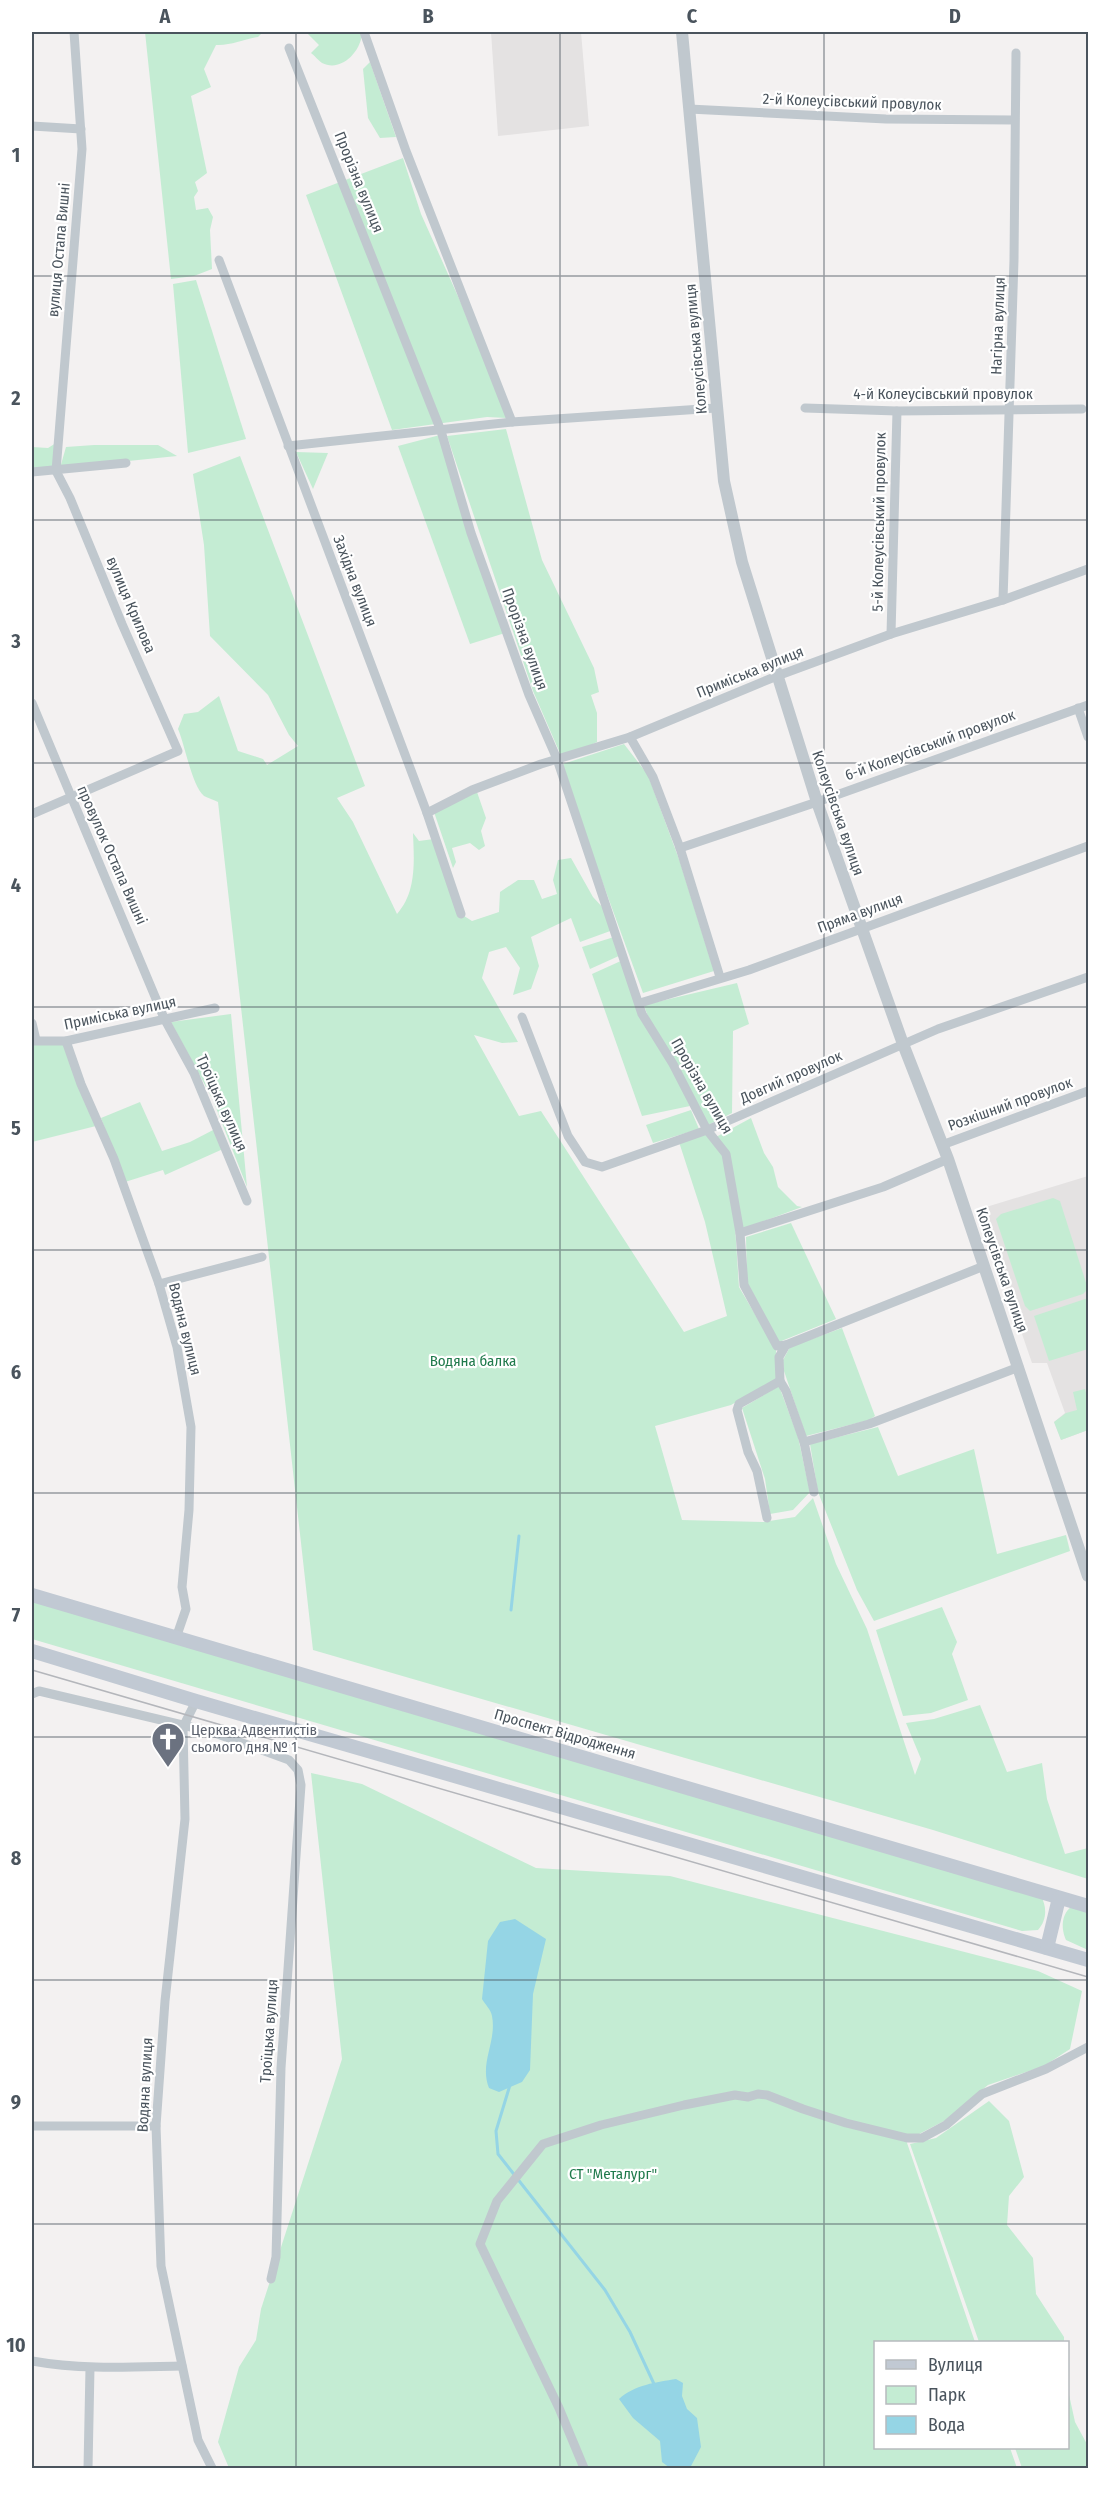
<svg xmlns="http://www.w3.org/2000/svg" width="1120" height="2500" font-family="'Fira Sans Condensed',sans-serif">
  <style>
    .education { fill: #e4e2e2 }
    .green { fill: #c4ecd3 }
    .water { fill: #95d5e5 }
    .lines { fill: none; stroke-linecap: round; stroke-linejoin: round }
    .stream { stroke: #95d5e5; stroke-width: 3 }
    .minor { stroke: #c0c8ce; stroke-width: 9 }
    .tertiary { stroke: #c0c8ce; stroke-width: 12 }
    .secondary { stroke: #c1c9d3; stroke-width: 14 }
    .tram { stroke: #b4b6bb; stroke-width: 1.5 }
    .grid { fill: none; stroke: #4a545d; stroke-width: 1.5; stroke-opacity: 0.55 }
    .labels { text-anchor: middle; stroke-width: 4.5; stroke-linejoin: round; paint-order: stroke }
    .street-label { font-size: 15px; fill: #4a545d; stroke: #fff }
    .park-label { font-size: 15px; fill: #207a4c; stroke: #fff }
    .worship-label { font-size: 15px; fill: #5b616d; stroke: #fff; text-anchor: start }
    .neatline { fill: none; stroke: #4a545d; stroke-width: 2 }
    .grid-label { font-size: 20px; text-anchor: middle; font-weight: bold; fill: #4a545d }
  </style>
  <rect width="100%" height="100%" fill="#f3f1f1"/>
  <g class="education">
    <polygon points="491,32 581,32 589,126 498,136"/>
    <polygon points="1088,1176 1088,1430 1061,1440 1054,1422 1065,1413 1047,1363 1032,1363 981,1215 983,1208"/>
  </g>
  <g class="green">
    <path d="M145,32H263L258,37C244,39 230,46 216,45L204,69L211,87L191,96L207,173L195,182L198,191L194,197L196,210L208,208L213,217L210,230L212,269L194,276L171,279Z"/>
    <path d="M306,32H362C362,50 342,73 322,63C319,61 315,56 311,53L319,45Z"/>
    <polygon points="370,62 396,137 380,138 368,118 363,69"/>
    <polygon points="403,158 421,214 461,303 507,418 487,417 392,430 306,195"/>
    <polygon points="196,280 246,439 188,453 173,284"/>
    <polygon points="506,429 542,560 594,668 599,692 591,695 597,713 597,742 562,758 533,691 447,436"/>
    <polygon points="440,435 505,633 470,644 398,446"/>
    <polygon points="56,443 54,469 32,470 32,447 48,448"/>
    <polygon points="94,445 158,445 177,456 60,468 66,447"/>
    <polygon points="296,452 328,453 313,489"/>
    <path d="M240,456L365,786L337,798L353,822L397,914C417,892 414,860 413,833L419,841L434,839L461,914L472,921L499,912L500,892L518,880H534L542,899L557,894L553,880L558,860L571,858L593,897L605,910L613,930L580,942L571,918L531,937L539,966L531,989L513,995L520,968L506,947L489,952L482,978L518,1042L502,1043L474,1035L519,1116L541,1111L684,1332L727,1316L705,1222L679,1142L705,1134L723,1155L735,1226L739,1287L776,1350V1379L731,1405L655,1426L682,1520L763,1522L795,1517L813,1498L836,1564L867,1629L915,1775L921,1759L906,1723L934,1719L980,1705L1007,1772L1042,1763L1047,1799L1065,1854L1088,1848V1879L933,1830L313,1650L218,802C214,800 208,798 204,796C192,786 185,745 178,729L184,714L198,712L219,696L238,751L263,759L267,765L298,746L289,735L268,695L210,636L204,545L193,474Z"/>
    <polygon points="624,744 648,775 680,862 714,971 643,993 586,837 563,764"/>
    <polygon points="477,792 486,818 481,831 485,846 479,850 470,843 452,848 456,862 453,868 434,812"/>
    <polygon points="614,937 621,955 590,969 582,947"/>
    <polygon points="623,960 638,1014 667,1057 690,1106 642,1116 592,974"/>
    <polygon points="737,983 749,1024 733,1031 732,1113 708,1125 647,1014 644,1005"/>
    <polygon points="231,1014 247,1187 213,1100 171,1022"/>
    <polygon points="32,1044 65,1045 96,1126 32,1142"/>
    <polygon points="140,1102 162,1151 190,1142 215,1129 223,1149 165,1175 163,1170 125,1182 101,1118"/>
    <polygon points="691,1110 699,1129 653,1143 646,1125"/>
    <polygon points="751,1118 764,1153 773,1167 778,1187 797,1206 802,1207 742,1229 737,1194 716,1137"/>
    <polygon points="1053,1198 1060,1201 1088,1289 1083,1294 1030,1311 1025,1306 996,1219 1001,1214"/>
    <polygon points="791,1223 836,1319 779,1342 747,1282 746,1237"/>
    <polygon points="1088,1298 1088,1349 1049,1361 1034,1316"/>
    <polygon points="842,1328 875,1416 869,1420 806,1436 784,1371 783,1360 790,1347"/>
    <polygon points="779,1386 798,1437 810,1492 793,1510 770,1514 765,1479 742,1408"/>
    <polygon points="1085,1389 1088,1400 1088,1430 1061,1440 1054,1422 1066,1413 1077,1410 1073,1392"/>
    <polygon points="878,1427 898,1476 974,1449 997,1554 1066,1535 1070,1551 874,1621 857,1590 818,1492 810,1444"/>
    <path d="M32,1600L1041,1896C1047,1907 1047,1920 1038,1930L1022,1931L32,1639Z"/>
    <polygon points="942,1607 957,1642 952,1654 968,1700 931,1713 903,1716 876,1630"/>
    <polygon points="311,1773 362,1784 536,1868 670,1876 1038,1971 1082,1991 1070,2049 1044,2066 988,2085 946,2120 919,2134 905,2137 975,2342 876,2342 876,2448 1010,2448 1017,2468 229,2468 218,2442 239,2367 256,2340 261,2309 342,2059"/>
    <path d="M1071,1907L1088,1910V1950L1066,1940C1061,1929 1061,1915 1071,1907Z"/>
    <polygon points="989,2101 1009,2121 1024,2177 1009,2196 1007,2225 1033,2258 1036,2294 1064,2337 1064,2342 979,2342 910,2144 936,2138"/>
    <polygon points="1068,2390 1075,2422 1088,2446 1088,2468 1022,2468 1015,2448 1068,2448"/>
  </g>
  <g class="water">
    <path d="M515,1919L546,1939L533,1994L530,2070L522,2082L499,2092L489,2088C479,2063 497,2042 492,2016C491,2010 485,2004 482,1999L488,1941L500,1922Z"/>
    <path d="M676,2379L683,2383L682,2396L687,2409L697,2418L701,2447L690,2468H670L662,2462L660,2441L633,2418L619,2399C634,2385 657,2382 676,2379Z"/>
  </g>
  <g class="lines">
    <g class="stream">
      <polyline points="511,1610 519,1536"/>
      <polyline points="510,2085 496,2131 498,2154 605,2290 630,2332 654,2384"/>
    </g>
    <g class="minor">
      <polyline points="364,32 406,151 512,422"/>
      <polyline points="289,48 441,431 471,533 529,695 557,759 642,1014 673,1064 707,1130 726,1154 740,1233 744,1285 777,1346 786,1345 779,1357 780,1381 786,1391 804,1442 814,1492"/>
      <polyline points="689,109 886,119 1014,120"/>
      <polyline points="32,126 81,129"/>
      <polyline points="219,260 427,813 461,914"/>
      <polyline points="805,408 897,411 1082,409"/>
      <polyline points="288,446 512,422 716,408"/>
      <polyline points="56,471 82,149 74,32"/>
      <polyline points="32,472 126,463"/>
      <polyline points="1003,600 1014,260 1016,53"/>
      <polyline points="891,634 897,411"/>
      <polyline points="32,703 164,1018 194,1073 247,1201"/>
      <polyline points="1078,708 1088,737"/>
      <polyline points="630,737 653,777 680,848 720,977"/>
      <polyline points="427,813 472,790 541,764 630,737 777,676 891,634 1003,600 1088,569"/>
      <polyline points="32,814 178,751 122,624 70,498 56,471"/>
      <polyline points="680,848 817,802 1088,705"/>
      <polyline points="640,1003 749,970 1088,846"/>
      <polyline points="522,1017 568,1136 585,1162 602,1167 707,1130 938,1029 1088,977"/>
      <polyline points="32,1023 36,1040"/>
      <polyline points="32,1041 66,1041 215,1008"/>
      <polyline points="66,1041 81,1084 114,1159 159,1284 177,1347 191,1427 189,1510 182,1587 186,1609 176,1638"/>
      <polyline points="942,1145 1088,1091"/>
      <polyline points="740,1233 883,1187 948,1159"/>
      <polyline points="159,1284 262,1257"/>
      <polyline points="786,1345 984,1266"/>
      <polyline points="804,1442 869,1424 1019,1367"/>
      <polyline points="767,1518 757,1471 748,1452 737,1410 739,1404 780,1381"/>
      <polyline points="32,1694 39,1691 212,1732 289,1760 298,1770 301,1785 281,2068 276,2257 271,2279"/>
      <polyline points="196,1701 183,1727 185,1819 165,2001 156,2126 161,2266 198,2440 212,2468"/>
      <polyline points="32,2126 156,2126"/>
      <path d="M32,2361C82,2370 131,2367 182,2366"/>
      <polyline points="88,2468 90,2368"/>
      <polyline points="584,2468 559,2408 480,2244 497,2201 543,2144 601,2125 684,2105 735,2095 748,2097 758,2094 767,2095 803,2109 846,2123 907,2138 922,2138 946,2125 982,2094 1046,2069 1088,2047"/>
    </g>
    <polyline class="tertiary" points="682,32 724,481 742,562 817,802 903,1044 948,1159 1088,1576"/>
    <g class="secondary">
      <polyline points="32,1595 1088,1906"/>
      <polyline points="32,1651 196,1701 1088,1960"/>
      <polyline points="1047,1948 1059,1898"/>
    </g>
    <polyline class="tram" points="32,1670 1088,1977"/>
  </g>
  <path class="grid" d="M296,32V2468M560,32V2468M824,32V2468M32,276H1088M32,520H1088M32,763H1088M32,1007H1088M32,1250H1088M32,1493H1088M32,1737H1088M32,1980H1088M32,2224H1088"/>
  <defs>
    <symbol id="church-pin" viewBox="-11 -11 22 30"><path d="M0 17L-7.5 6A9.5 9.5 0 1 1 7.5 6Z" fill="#6b7280" stroke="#fff"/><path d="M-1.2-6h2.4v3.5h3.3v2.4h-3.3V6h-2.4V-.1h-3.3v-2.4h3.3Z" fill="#fff"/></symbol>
  </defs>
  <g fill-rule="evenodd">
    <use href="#church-pin" x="149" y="1720" width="38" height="52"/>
  </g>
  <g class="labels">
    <g class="street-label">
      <text transform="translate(852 102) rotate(2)" y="5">2-й Колеусівський провулок</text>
      <text transform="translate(359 182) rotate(68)" y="5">Прорізна вулиця</text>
      <text transform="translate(59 250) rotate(-85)" y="5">вулиця Остапа Вишні</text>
      <text transform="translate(998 326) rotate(-88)" y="5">Нагірна вулиця</text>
      <text transform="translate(696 349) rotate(-95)" y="5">Колеусівська вулиця</text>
      <text x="943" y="399">4-й Колеусівський провулок</text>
      <text transform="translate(879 522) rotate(-89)" y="5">5-й Колеусівський провулок</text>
      <text transform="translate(355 581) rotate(69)" y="5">Західна вулиця</text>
      <text transform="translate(131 605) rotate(67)" y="5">вулиця Крилова</text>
      <text transform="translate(525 639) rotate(70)" y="5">Прорізна вулиця</text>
      <text transform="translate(750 672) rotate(-22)" y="5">Приміська вулиця</text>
      <text transform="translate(930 745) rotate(-20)" y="5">6-й Колеусівський провулок</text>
      <text transform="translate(838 813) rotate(71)" y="5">Колеусівська вулиця</text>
      <text transform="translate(112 855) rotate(66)" y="5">провулок Остапа Вишні</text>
      <text transform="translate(860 913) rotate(-20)" y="5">Пряма вулиця</text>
      <text transform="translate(120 1013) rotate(-12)" y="5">Приміська вулиця</text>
      <text transform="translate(791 1077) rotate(-24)" y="5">Довгий провулок</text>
      <text transform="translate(702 1086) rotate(60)" y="5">Прорізна вулиця</text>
      <text transform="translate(222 1103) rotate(66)" y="5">Троїцька вулиця</text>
      <text transform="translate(1010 1104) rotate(-20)" y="5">Розкішний провулок</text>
      <text transform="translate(1002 1270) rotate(71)" y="5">Колеусівська вулиця</text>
      <text transform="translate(185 1329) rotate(76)" y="5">Водяна вулиця</text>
      <text transform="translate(565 1734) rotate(16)" y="5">Проспект Відродження</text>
      <text transform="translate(269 2031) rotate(-86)" y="5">Троїцька вулиця</text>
      <text transform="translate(145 2085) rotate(-87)" y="5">Водяна вулиця</text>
    </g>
    <g class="park-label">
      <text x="473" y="1366">Водяна балка</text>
      <text x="613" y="2179">СТ "Металург"</text>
    </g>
    <g class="worship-label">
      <text x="191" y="1735">Церква Адвентистів<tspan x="191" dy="17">сьомого дня № 1</tspan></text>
    </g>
  </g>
  <rect width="1120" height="2500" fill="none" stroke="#ffffff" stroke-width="66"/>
  <rect x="874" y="2341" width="195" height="108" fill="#ffffff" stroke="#b7bbbe" stroke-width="1.5"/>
  <rect x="886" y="2360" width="30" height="9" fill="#c1c9d3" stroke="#b7bbbe" stroke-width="1.5"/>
  <text x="928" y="2371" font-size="18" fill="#4a545d">Вулиця</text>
  <rect x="886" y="2386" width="30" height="18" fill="#c4ecd3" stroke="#b7bbbe" stroke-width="1.5"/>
  <text x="928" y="2401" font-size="18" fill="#4a545d">Парк</text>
  <rect x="886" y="2416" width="30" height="18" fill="#95d5e5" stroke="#b7bbbe" stroke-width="1.5"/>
  <text x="928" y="2431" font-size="18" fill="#4a545d">Вода</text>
  <rect x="33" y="33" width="1054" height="2434" class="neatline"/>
  <g class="grid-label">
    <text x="165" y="23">A</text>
    <text x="428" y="23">B</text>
    <text x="692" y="23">C</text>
    <text x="955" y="23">D</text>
    <text x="16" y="162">1</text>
    <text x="16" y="405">2</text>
    <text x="16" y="648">3</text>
    <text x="16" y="892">4</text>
    <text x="16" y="1135">5</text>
    <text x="16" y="1379">6</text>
    <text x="16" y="1622">7</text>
    <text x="16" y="1865">8</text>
    <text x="16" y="2109">9</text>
    <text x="16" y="2352">10</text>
  </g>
</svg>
